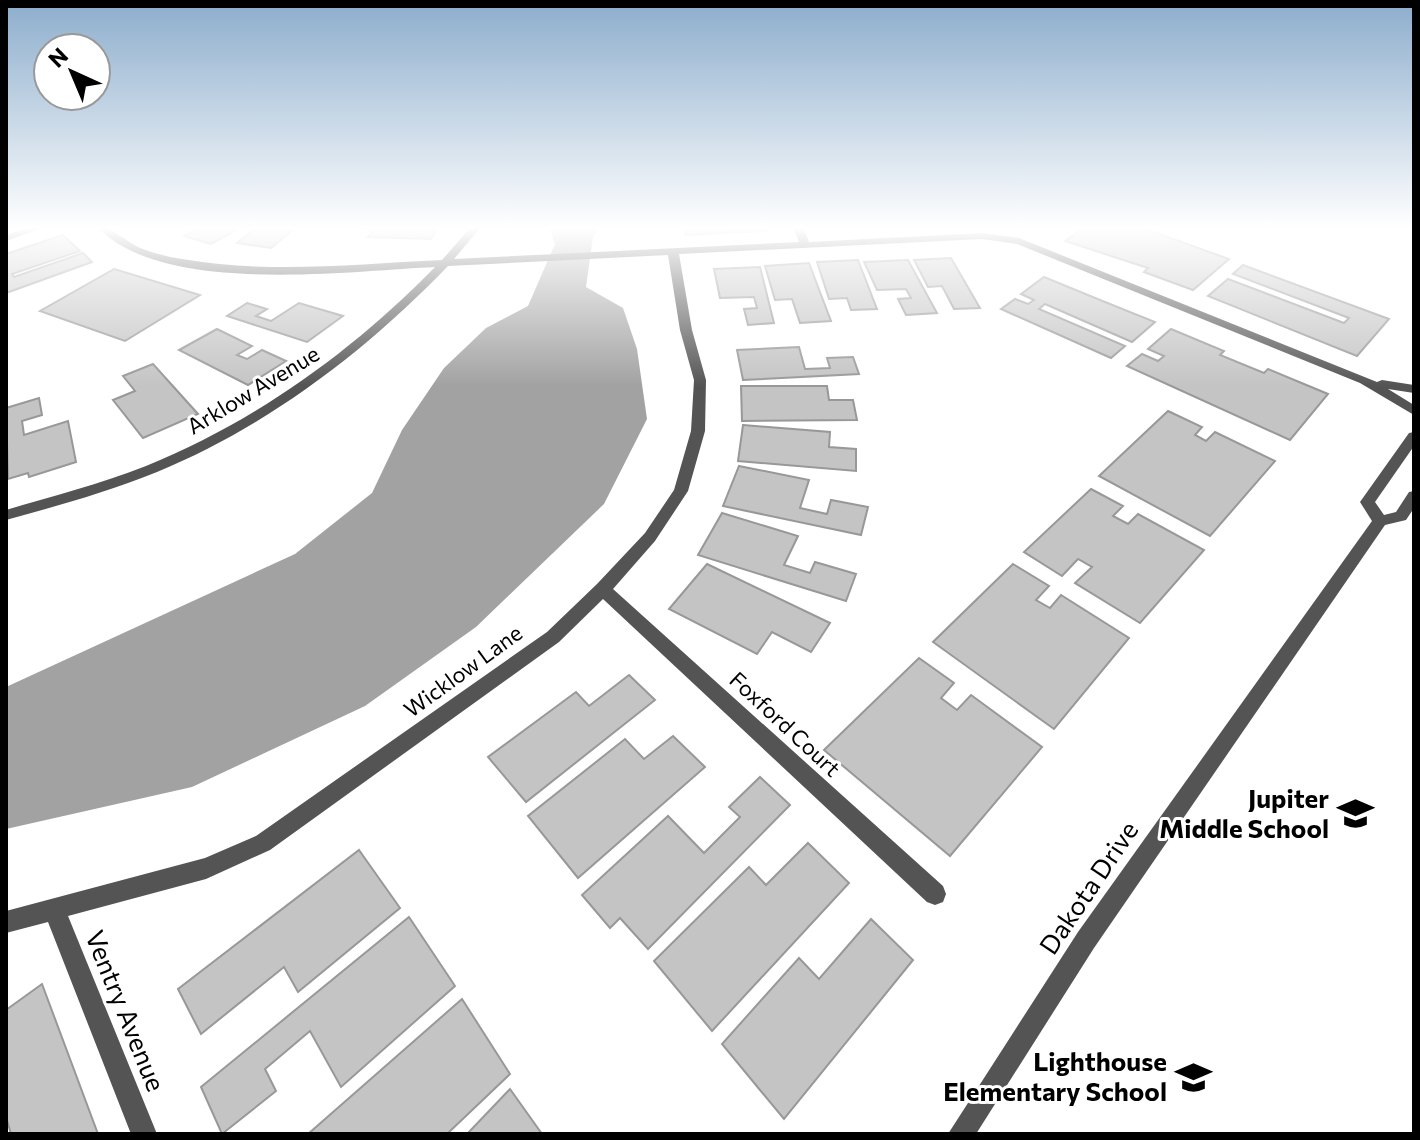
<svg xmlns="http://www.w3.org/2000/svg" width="1420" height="1140" font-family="Commissioner,sans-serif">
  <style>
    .water { fill: #a2a2a2 }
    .building { fill: #c4c4c4; stroke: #989898; stroke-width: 2 }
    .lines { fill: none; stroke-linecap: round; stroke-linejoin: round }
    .street { fill: #545454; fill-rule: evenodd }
    .labels { text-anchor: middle; stroke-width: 6; stroke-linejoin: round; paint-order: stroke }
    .street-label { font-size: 22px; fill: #000; stroke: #fff }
    .near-poi-label { font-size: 26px; font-weight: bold; fill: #000; stroke: #fff; text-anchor: end }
    .near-street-label { font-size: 26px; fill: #000; stroke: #fff }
  </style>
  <rect width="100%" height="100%" fill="#fff"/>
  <polygon class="water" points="549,227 601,227 593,237 586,287 623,308 637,349 647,419 604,504 476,627 365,706 192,787 6,829 6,687 295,554 372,493 402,430 444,368 486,328 528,306 555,244"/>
  <g class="building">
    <polygon points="201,227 242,227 211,244 184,236"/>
    <polygon points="257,227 296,227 271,248 237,243"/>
    <polygon points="438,227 431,239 368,237 374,229 346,228"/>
    <polygon points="684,227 764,227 766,231 686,235"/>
    <polygon points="1085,227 1140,227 1229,259 1193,290 1144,272 1148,268 1065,241"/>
    <polygon points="63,235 80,251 12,274 14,277 83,253 92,262 6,293 6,254"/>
    <polygon points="951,258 980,308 954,309 942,286 928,287 914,260"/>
    <polygon points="858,260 877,309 851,310 847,298 829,299 817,262"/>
    <polygon points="908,260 937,313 906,315 898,299 911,298 906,289 877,290 864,262"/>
    <polygon points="809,263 831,321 800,323 792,299 775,300 765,266"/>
    <polygon points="1243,265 1389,319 1357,356 1208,296 1228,279 1344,323 1349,318 1233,274"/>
    <polygon points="760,267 774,323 748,325 744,309 757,308 754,297 720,298 714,269"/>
    <polygon points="114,269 200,295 125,341 40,311"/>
    <polygon points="1044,277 1105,302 1155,322 1132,342 1045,304 1039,309 1125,346 1111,358 1001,309 1015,299 1028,304 1034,300 1021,294"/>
    <polygon points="247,303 267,309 256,316 271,321 299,303 343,316 307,342 227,316"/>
    <polygon points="217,329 252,346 237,355 247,359 262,350 286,361 248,385 179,350"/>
    <polygon points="1171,329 1224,351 1220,355 1264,373 1268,369 1328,394 1290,440 1127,366 1142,354 1158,361 1164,356 1148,349"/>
    <polygon points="799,347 805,369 830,368 827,358 853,357 859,374 743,380 737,350"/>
    <polygon points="153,364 198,414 143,438 113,400 135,391 123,376"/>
    <polygon points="741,386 827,386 829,400 853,400 857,420 742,421"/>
    <polygon points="39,398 42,415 22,421 24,435 68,421 76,462 29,477 28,473 8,479 6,408"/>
    <polygon points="1168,411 1202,427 1195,435 1206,441 1215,432 1275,461 1210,536 1099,476"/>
    <polygon points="743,425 830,432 829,447 856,449 856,471 738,461"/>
    <polygon points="739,466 809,480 800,508 827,514 831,500 868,507 861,535 723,506"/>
    <polygon points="1091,489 1123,506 1113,516 1128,524 1138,514 1204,550 1140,623 1075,583 1092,567 1078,559 1062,576 1024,552"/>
    <polygon points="722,513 798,536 784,565 810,573 815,562 856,574 846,601 698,555"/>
    <polygon points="707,564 830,623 811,652 772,632 757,654 669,609"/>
    <polygon points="1013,564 1049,586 1036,600 1050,608 1061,595 1129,638 1054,729 933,642"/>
    <polygon points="919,658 954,683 941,698 957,710 971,695 1042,747 950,856 824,750"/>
    <polygon points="629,675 655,700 526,802 488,757 576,692 589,706"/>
    <polygon points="673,736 705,767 578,878 528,816 625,739 644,759"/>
    <polygon points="760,777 790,805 648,949 620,918 610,928 582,895 668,816 704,853 740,817 729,807"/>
    <polygon points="808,843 849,883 712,1031 654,961 749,867 766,885"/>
    <polygon points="359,850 400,908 298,992 284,967 201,1034 178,989"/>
    <polygon points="409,917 455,986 341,1087 310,1031 265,1069 276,1091 222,1134 201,1087"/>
    <polygon points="871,919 913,960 784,1119 722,1044 799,958 819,979"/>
    <polygon points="42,984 98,1134 11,1134 6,1117 6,1010"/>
    <polygon points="462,999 510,1074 447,1134 308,1134"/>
    <polygon points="510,1089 542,1134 467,1134"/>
  </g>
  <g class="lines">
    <g class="street">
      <polygon points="31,227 46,227 6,241 6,235"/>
      <path d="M97,227C113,227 125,241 140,248C153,253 168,257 182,259C268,274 355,264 442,260L471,227H481L454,259L799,242L793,227H803L809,242L982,233L1019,238L1377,382L1382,380L1414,385V393L1388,389L1414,405V415L1360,383L1017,244L982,239L679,254L692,330L706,380L705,431L688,491L655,541L613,589L943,886L946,894L943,902L935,905L927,902L603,599L559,642L270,850L206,879L68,916L157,1134H131L48,922L6,933V911L205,858L256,836L547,632L597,584L645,533L674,490L691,431L694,380L680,330L668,255L448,266C365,352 268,426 157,472C108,492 57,506 6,520V510C53,496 100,484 146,466C255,422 353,351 435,267C347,271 163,296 97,227Z"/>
      <polygon points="1414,432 1414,446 1375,502 1384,515 1396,512 1409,492 1414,491 1414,508 1406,520 1385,525 1094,948 976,1134 948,1134 1078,932 1372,521 1360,502 1409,433"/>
    </g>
  </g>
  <linearGradient id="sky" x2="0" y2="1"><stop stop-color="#8cadcc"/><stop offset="0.59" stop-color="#fff"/><stop offset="1" stop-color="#fff" stop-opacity="0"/></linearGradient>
  <rect width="1420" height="386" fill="url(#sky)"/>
  <defs>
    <symbol id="school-bare" viewBox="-9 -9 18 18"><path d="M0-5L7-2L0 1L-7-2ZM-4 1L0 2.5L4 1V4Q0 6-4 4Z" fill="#000" stroke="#fff" stroke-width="2.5" paint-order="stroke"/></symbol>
  </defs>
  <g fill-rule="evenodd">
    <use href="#school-bare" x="1330" y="788" width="51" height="51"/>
    <use href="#school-bare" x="1168" y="1052" width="51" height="51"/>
  </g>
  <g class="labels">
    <g class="street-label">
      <text transform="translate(253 390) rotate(-31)" y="8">Arklow Avenue</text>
      <text transform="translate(463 671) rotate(-36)" y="8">Wicklow Lane</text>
      <text transform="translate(785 724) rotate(43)" y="8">Foxford Court</text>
    </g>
    <g class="near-poi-label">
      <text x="1329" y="808">Jupiter<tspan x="1329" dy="30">Middle School</tspan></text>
      <text x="1167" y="1071">Lighthouse<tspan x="1167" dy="30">Elementary School</tspan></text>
    </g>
    <g class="near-street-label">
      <text transform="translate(1089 888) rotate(-56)" y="9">Dakota Drive</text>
      <text transform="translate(125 1011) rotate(68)" y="9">Ventry Avenue</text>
    </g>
  </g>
  <rect width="1420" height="1140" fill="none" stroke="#000000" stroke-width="16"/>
  <g transform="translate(72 72) rotate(316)"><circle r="38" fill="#ffffff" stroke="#999999" stroke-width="2"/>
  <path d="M0-6L14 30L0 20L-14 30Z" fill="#000000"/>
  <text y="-12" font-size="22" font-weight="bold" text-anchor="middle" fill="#000000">N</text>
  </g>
</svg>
